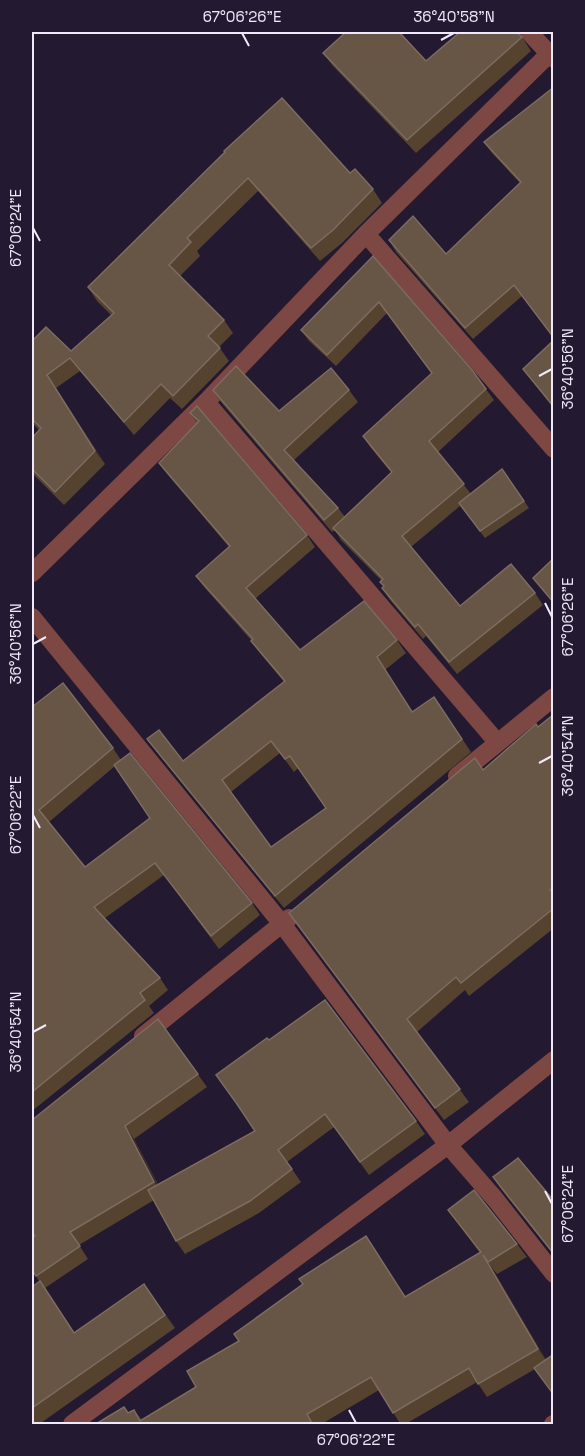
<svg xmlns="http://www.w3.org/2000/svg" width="585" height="1456" font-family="'Space Grotesk',sans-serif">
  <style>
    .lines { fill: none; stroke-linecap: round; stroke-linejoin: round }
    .minor { stroke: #7d4843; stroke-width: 18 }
    .wall { fill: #56432f; fill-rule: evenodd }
    .shaded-wall { fill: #3b2b26 }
    .building { fill: #675545; stroke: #7c6c61; stroke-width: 1.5; fill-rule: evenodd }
    .ticks { fill: none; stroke: #efe9f9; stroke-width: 2 }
    .neatline { fill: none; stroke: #efe9f9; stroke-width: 2 }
    .ticks-label { font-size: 15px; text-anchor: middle; fill: #efe9f9 }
  </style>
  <rect width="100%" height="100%" fill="#231930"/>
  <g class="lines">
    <g class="minor">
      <polyline points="529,32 554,59"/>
      <polyline points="366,234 554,449"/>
      <polyline points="206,402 497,742"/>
      <polyline points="32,573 206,402 366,234 549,54"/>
      <polyline points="32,617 282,924 448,1145 495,1199 554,1274"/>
      <polyline points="457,776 554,697"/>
      <polyline points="143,1036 289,918"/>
      <polyline points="72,1424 448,1145 554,1060"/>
      <polyline points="553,1424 554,1424"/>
    </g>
  </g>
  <g class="wall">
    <polygon points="522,37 531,51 416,153 333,66 323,53 426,61"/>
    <polygon points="554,87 522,296 473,339 396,252 389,240 446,254 520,183 492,153 484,142"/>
    <polygon points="225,153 350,173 373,189 382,203 342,243 320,261 258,191 197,251 200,256 180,276 224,320 233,333 219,347 229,361 182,409 170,398 134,435 80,371 56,388 105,464 64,505 32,473 32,438 39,430 32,423 32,341 71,351 111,315 97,301 88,287"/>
    <polygon points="373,256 472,370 494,400 438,452 471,494 502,469 529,508 485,538 460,506 411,547 460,606 535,593 543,605 457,674 426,636 423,639 390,600 382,588 384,587 382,581 341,540 335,530 332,532 221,402 213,390 279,411 349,390 358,402 294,460 338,508 345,517 391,472 371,448 363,436 432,374 387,313 336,366 309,341 301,330"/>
    <polygon points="554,340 554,409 523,369"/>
    <path d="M190,413L307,535L315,547L255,599L300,650L397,640L406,653L385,670L413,712L434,697L471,752L284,908L156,751L147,739L183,761L284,682L260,653L251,640L205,588L196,576L229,547L168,475L159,463L197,423ZM280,753L294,772L298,768L326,808L271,847L231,792Z"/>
    <polygon points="554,558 554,604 533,578"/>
    <path d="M32,707L113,748L121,760L252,903L260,915L219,949L164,875L105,918L160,978L168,990L149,1006L154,1013L32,1111ZM115,766L150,818L85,867L49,822Z"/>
    <polygon points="554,714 554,928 469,996 465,990 417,1032 469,1102 444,1120 289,913 483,769"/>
    <polygon points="158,1019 207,1087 134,1139 158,1184 255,1131 242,1111 216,1075 269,1040 416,1121 425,1134 369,1175 334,1127 287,1162 301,1182 259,1213 185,1254 176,1241 154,1200 79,1245 88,1259 45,1288 74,1332 144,1284 175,1328 38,1425 32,1425 32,1287 39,1281 32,1270 34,1236 32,1232 32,1120"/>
    <polygon points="493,1177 554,1201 554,1255 501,1189"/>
    <polygon points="448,1210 517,1244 527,1257 497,1274 492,1268 546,1360 535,1369 487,1397 477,1382 404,1425 401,1425 379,1390 320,1425 94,1425 128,1413 134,1410 142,1420 196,1387 239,1341 375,1249 405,1297 480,1253"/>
  </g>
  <g class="shaded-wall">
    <polygon points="47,375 56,388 105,464 95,451"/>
    <polygon points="125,1126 134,1139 163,1194 154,1182"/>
    <polygon points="366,1236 375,1249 414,1310 405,1297"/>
    <polygon points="483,1255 492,1268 547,1362 538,1349"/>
  </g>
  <g class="building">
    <polygon points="346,32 399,32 426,61 460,32 516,32 522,37 407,140 323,53"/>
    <polygon points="554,87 554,338 514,285 465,328 389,240 413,216 446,254 521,182 484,142"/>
    <polygon points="282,98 350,173 355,169 373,189 333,230 311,248 248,178 187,238 191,242 169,265 224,320 208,336 220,348 173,396 161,384 124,422 70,358 47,375 95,451 55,492 32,469 32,438 41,428 32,419 32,341 46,327 71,351 114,313 88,287 225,152 224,151"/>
    <polygon points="373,256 472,370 486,389 429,441 464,484 402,536 460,606 511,564 535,593 449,662 418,624 415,627 382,588 384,586 380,582 383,579 333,528 392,472 363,436 432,373 379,302 327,355 301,330"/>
    <polygon points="554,340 554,407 523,369"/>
    <polygon points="236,366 279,411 331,368 349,390 284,450 338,508 324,520 213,390"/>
    <path d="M197,406L307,535L246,588L300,650L364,601L397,640L377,657L412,712L434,697L462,739L275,896L147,739L159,730L183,761L285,681L251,641L253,639L196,576L230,546L159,463L199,421L190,413ZM271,741L285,759L290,756L326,808L271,847L222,780Z"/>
    <polygon points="502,469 524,501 480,531 459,503"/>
    <polygon points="554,558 554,603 533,578"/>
    <polygon points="63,683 113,748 39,810 85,867 150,818 114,765 130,753 252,903 211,936 155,863 94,907 160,978 140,993 145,1000 32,1092 32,707"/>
    <polygon points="554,714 554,887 550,890 554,895 554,908 461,983 456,977 407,1019 460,1089 435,1108 289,913 475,758 483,770 536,724 538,727"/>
    <polygon points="325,1000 416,1121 360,1162 325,1114 278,1150 292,1169 250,1201 176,1241 148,1190 255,1131 237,1104 216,1075 267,1038 269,1040"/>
    <polygon points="158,1019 198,1074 125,1126 154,1182 70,1232 80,1246 36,1276 32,1270 32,1238 35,1236 32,1231 32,1120"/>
    <polygon points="518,1158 554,1201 554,1254 493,1177"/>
    <polygon points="474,1190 517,1244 488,1262 483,1255 538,1349 478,1384 469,1368 393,1413 371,1377 307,1414 313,1425 94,1425 124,1407 128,1413 134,1410 140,1421 196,1387 187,1371 239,1341 234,1334 303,1284 299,1279 366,1236 405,1297 481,1252 448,1210"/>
    <polygon points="40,1281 74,1333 144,1284 165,1315 32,1408 32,1287"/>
    <polygon points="554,1354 554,1395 534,1368"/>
  </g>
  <path class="ticks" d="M242,33L249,46M441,40L454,33M33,228L40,241M539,376L552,369M545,603L552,617M33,644L46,637M539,763L552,756M33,815L40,828M33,1032L46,1025M545,1191L552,1204M349,1410L356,1423"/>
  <rect width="585" height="1456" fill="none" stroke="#231930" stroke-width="66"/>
  <rect x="33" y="33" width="519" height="1390" class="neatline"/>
  <g class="ticks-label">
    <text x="242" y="22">67°06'26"E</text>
    <text x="454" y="22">36°40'58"N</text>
    <text transform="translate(16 228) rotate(-90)" y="5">67°06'24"E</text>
    <text transform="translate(568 369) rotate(-90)" y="5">36°40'56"N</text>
    <text transform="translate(568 617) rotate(-90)" y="5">67°06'26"E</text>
    <text transform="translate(16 644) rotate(-90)" y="5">36°40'56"N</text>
    <text transform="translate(568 756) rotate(-90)" y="5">36°40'54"N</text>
    <text transform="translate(16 815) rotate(-90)" y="5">67°06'22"E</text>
    <text transform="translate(16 1032) rotate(-90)" y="5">36°40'54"N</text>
    <text transform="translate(568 1204) rotate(-90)" y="5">67°06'24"E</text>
    <text x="356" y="1445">67°06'22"E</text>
  </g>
</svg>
